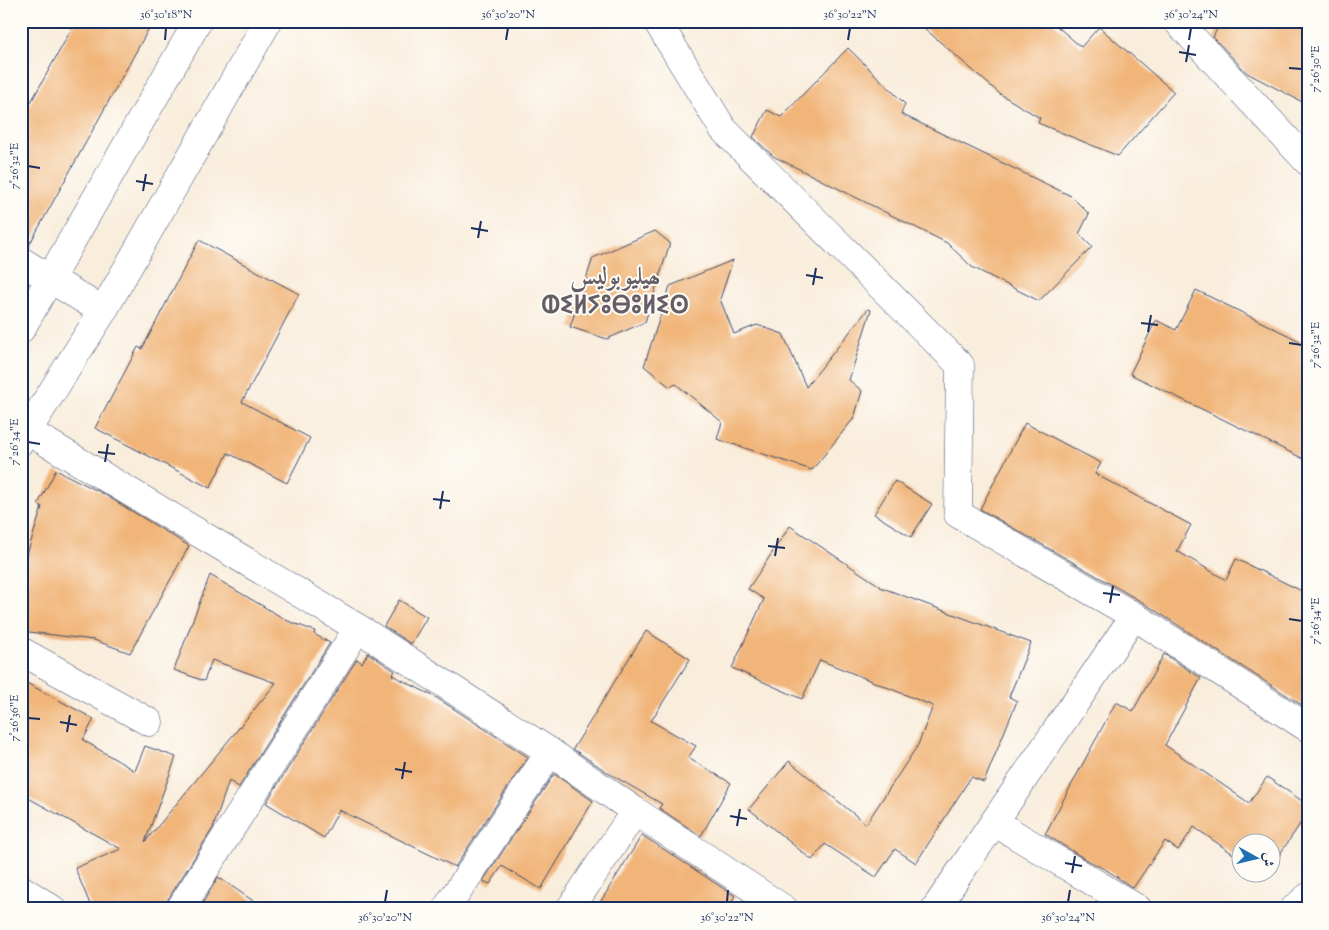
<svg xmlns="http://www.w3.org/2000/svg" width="1329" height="930" font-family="'Sorts Mill Goudy',Amiri,'Noto Sans Tifinagh',serif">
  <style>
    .building { fill: #f1b579 }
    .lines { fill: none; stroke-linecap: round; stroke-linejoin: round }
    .minor-casing { stroke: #3c4c71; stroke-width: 29 }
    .minor { stroke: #fff; stroke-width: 28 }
    .ticks { fill: none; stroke: #1b2f5e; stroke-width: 2 }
    .labels { text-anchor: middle; stroke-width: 4; stroke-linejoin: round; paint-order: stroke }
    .district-label { font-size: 25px; font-weight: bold; fill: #665e67; stroke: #fdfcf7 }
    .neatline { fill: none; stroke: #1b2f5e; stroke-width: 2 }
    .ticks-label { font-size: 12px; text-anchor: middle; fill: #1b2f5e }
  </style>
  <rect width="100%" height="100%" fill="#fdfcf7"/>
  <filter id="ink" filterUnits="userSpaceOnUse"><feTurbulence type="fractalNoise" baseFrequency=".02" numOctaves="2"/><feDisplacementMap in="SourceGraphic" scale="10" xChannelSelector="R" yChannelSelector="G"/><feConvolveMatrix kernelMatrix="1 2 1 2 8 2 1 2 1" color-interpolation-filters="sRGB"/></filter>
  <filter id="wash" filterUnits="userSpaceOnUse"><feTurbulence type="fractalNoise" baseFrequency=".0096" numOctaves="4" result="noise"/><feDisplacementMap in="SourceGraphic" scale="20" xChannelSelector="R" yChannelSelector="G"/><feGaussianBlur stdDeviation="1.12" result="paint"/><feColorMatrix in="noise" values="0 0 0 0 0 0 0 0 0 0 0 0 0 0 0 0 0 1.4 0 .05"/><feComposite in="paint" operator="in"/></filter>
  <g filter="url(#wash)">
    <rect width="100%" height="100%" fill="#f9eddc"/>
    <g id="blocks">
      <g class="building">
        <polygon points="76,21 153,21 28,247 21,245 21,120"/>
        <polygon points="916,21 1051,21 1081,47 1099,27 1174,92 1118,156 1038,123 1040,118 1000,94"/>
        <polygon points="1221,21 1308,21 1308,105 1247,73 1213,37"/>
        <polygon points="848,48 905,104 901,114 1071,196 1089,214 1079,234 1092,247 1039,301 972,267 947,243 773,156 753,137 767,110 781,117"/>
        <polygon points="655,231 670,243 645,322 607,339 570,327 593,258"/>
        <polygon points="199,240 299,294 242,402 310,438 287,483 228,453 210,488 95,428 138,347 142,349"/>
        <polygon points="733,260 720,299 734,334 757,325 783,334 806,387 868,309 871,310 849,380 862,391 854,418 812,470 717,439 722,422 676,384 670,387 644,366 670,286"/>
        <polygon points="1196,290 1308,345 1308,461 1130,374 1156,320 1176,330"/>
        <polygon points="1025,423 1101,463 1095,474 1191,525 1177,551 1226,580 1236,559 1308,594 1308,709 1142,602 980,509"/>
        <polygon points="56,470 102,493 189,546 130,653 94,640 21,631 21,573 42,507 38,504"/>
        <polygon points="895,481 932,504 911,537 874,514"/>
        <polygon points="790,526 880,586 880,587 1031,643 1009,697 1017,701 984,782 971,777 916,863 895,849 876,877 825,844 812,860 749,809 789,761 866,824 918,745 933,706 820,660 802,699 732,668 764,599 748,589"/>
        <polygon points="210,575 288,621 315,631 314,634 330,643 239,787 229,781 213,828 167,901 164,909 92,909 75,868 121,849 21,794 21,680 94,719 83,740 135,771 145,746 176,757 145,842 276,683 212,660 204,681 174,670"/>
        <polygon points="399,600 427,617 411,644 384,626"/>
        <polygon points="646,631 690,659 651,721 696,746 688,758 731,783 701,836 659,808 662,804 610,774 573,749"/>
        <polygon points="368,653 395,671 392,675 437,698 528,757 455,867 339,810 324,838 266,803 357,659 362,663"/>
        <polygon points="1164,654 1201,678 1165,745 1249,803 1267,777 1308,805 1308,812 1272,866 1272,842 1242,842 1242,860 1194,827 1178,850 1165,841 1133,888 1108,871 1085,859 1045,834 1116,702 1133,711"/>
        <polygon points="554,774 593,801 541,889 502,866 490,884 483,881"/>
        <polygon points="642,835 735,896 727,909 596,909"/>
        <polygon points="218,877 265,909 199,909"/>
      </g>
    </g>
  </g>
  <g filter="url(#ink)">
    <use href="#blocks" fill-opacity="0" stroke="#3c4c71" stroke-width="1"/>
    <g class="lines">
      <defs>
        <g id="minor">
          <polyline points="657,21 723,129 960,365 958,514 1134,616 1308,728"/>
          <polyline points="1177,21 1308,162"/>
          <polyline points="21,261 103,311"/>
          <polyline points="21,329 198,21"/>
          <polyline points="21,427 358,628 550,752 635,811 784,909"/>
          <polyline points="21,441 103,311 268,21"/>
          <polyline points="21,651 149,722"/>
          <polyline points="994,822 1138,909"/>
          <polyline points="21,889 52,909"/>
          <polyline points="180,909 358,628"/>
          <polyline points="446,909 550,752"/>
          <polyline points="570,909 635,811"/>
          <polyline points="935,909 1134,616"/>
          <polyline points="1294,909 1308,897"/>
        </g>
      </defs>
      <use href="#minor" class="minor-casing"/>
      <use href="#minor" class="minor"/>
    </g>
  </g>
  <path class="ticks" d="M165,40L166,28M506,40L508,28M848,40L850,28M1189,40L1191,28M1179,52L1196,55M1186,62L1189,45M1289,68L1302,69M28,166L40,168M136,181L153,184M143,191L146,174M471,228L488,231M478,238L481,221M806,275L823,278M813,285L816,268M1141,323L1158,325M1148,332L1151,315M1289,343L1302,345M28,442L40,444M98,452L115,454M105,462L108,444M433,499L450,501M440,509L443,491M768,546L785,548M775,556L778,538M1103,593L1120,595M1110,603L1113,586M1289,619L1302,621M28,718L40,719M60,722L77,725M67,732L70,715M395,769L412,772M402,779L405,762M730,816L747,819M737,826L740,809M1065,863L1082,866M1072,873L1075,856M385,902L387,890M727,902L728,890M1068,902L1070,890"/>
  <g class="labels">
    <g class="district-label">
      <text x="615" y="284">ھيليوبوليس<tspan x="615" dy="29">ⵀⵉⵍⵢⵓⴱⵓⵍⵉⵙ</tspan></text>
    </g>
  </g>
  <rect width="1329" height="930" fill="none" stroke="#fdfcf7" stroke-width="55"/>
  <g transform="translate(1256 858) rotate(98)"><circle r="24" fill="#fdfcf7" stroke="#a3aaba"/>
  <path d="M0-4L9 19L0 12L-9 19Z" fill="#1f6fb2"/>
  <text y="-8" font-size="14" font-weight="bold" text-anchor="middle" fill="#1b2f5e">ش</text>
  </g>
  <rect x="28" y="28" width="1274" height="874" class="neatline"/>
  <g class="ticks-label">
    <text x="166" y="18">36°30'18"N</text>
    <text x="508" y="18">36°30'20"N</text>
    <text x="850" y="18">36°30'22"N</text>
    <text x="1191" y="18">36°30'24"N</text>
    <text transform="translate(1315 69) rotate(-90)" y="4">7°26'30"E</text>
    <text transform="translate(14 166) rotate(-90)" y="4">7°26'32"E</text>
    <text transform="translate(1315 345) rotate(-90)" y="4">7°26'32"E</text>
    <text transform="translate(14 442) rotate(-90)" y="4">7°26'34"E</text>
    <text transform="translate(1315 621) rotate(-90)" y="4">7°26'34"E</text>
    <text transform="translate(14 718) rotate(-90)" y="4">7°26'36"E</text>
    <text x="385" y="921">36°30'20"N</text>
    <text x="727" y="921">36°30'22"N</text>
    <text x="1068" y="921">36°30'24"N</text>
  </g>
</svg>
